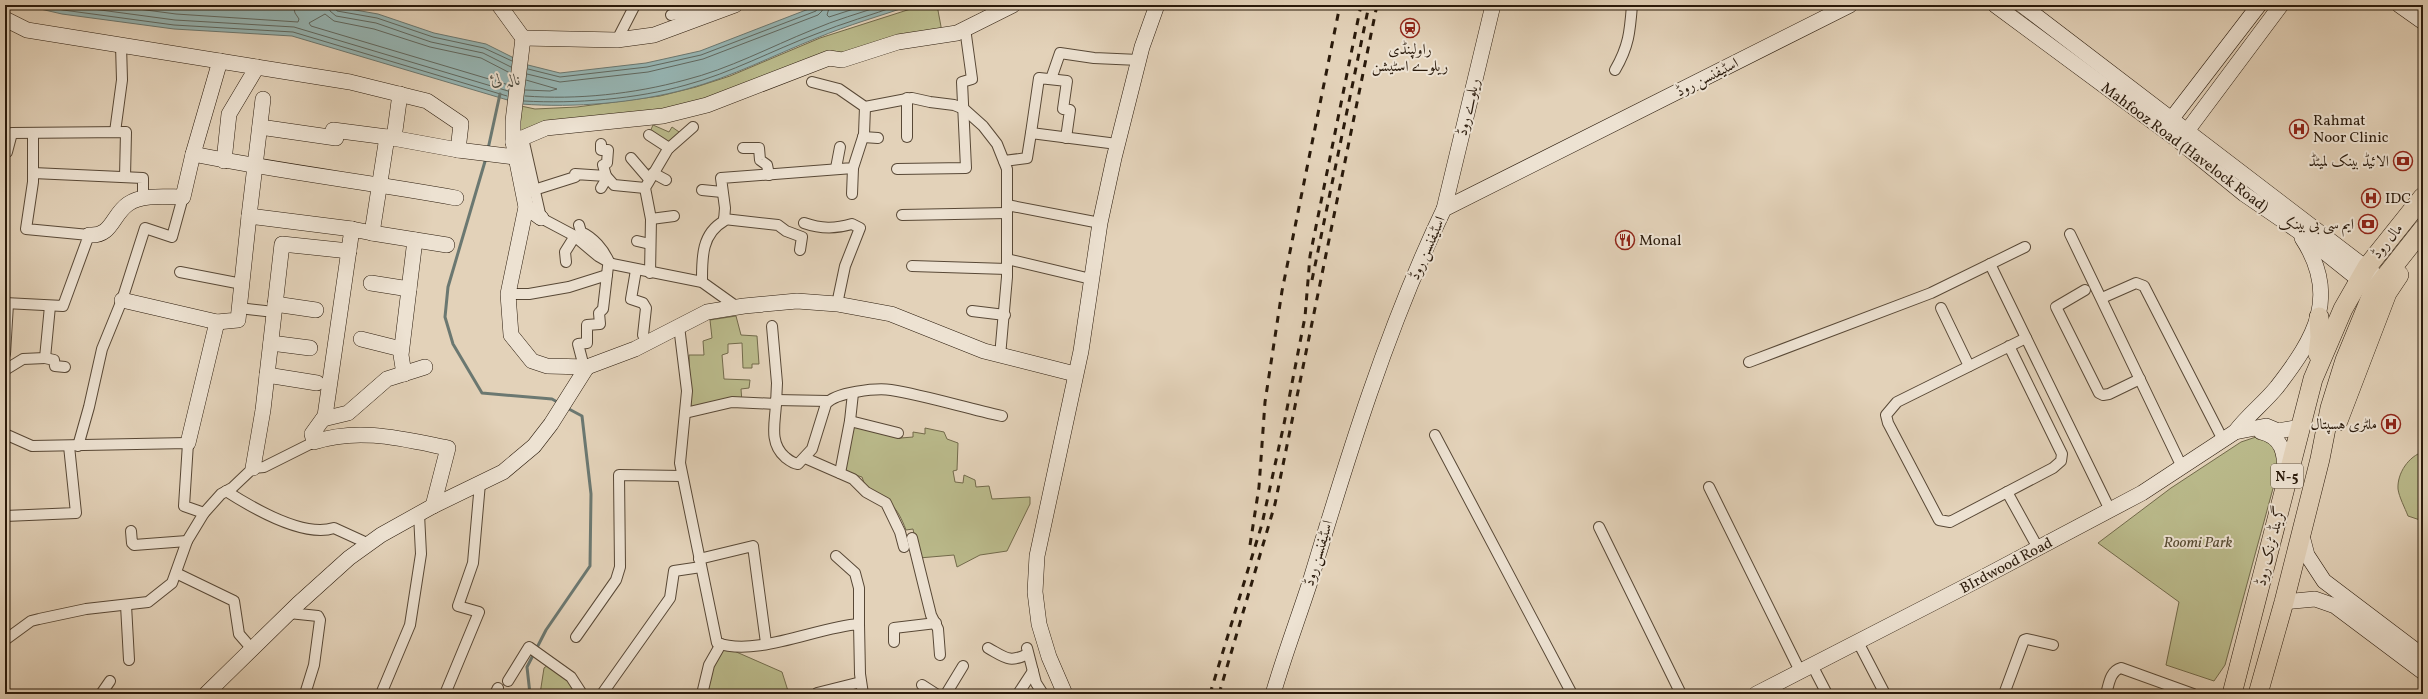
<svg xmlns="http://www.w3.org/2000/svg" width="2428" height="699" font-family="Vollkorn,Amiri,serif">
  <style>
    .green { fill: #baba8b; stroke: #726a4b }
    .water { fill: #96b6b5; stroke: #6b7871 }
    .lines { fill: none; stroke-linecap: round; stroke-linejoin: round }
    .shore { stroke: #606860; stroke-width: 1 }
    .stream { stroke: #6b7871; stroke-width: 3 }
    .street-casing { stroke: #584836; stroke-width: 12 }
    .secondary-casing { stroke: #2a1a0b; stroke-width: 16 }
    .highway-casing { stroke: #2a1a0b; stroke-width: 20 }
    .street { stroke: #ede2d2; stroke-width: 10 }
    .secondary { stroke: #ede2d2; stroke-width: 15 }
    .highway { stroke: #e3d2b9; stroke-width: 19 }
    .rail { stroke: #2a1a0b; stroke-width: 3; stroke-dasharray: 7 7; stroke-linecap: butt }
    .labels { text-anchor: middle; stroke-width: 4; stroke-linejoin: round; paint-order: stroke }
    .shield { fill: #ede2d2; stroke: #645647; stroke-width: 1 }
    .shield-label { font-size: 14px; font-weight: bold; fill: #2a1a0b }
    .poi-label { font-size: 15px; fill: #2a1a0b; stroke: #ede2d2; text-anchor: start }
    .street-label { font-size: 15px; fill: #2a1a0b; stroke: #ede2d2 }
    .park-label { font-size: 15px; font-style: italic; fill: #554a31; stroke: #ede2d2 }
    .water-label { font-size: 16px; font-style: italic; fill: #4a493e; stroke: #ede2d2 }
  </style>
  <rect width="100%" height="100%" fill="#e3d2b9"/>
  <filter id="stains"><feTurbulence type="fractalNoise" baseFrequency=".005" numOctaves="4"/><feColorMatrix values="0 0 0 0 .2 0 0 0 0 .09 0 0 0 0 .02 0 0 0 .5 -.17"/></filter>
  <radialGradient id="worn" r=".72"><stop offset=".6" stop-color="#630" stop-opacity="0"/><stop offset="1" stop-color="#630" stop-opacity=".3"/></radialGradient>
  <g class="green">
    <polygon points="923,5 937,5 942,32 699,104 519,134 521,106 535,109 577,107 660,96 696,87 730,76 820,38"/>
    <polygon points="653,125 669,132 672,127 682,134 671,146 649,134"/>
    <polygon points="736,316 741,335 757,336 759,364 752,364 752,368 743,368 742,343 728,344 728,353 722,355 724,379 750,380 749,388 741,389 742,402 691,408 689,355 704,355 703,341 712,338 710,320"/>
    <path d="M854,426L901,438L913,437V432L925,434V428L944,432L947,439L958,443L957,470L953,471L955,482L963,483L964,475L975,480L976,487L989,486L992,499L1030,497V504L1007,551L980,555L957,567L954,555L919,558L913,529L906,530C897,506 890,501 867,491L862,477L843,471Z"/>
    <polygon points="2256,437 2279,447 2278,470 2225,665 2214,681 2166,665 2179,602 2098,543 2171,488 2241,442"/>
    <path d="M2423,452V521L2408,516C2405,508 2399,497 2398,489C2397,473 2409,456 2423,452Z"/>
    <polygon points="725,647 782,672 789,694 699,694"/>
    <polygon points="553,661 582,694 540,694 544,668"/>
  </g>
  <path class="water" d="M23,5H301L310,7V5H327L378,14L434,33L486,44L528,65L560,73L646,63L700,51L819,5H912C880,16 848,25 817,38C774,55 732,77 687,89C635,103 575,108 521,104L292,36L174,29L62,14Z"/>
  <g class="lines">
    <g class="shore">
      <polyline points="41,5 63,10 174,25 293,32 507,96"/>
      <polyline points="63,5 175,20 294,27 508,91"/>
      <polyline points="108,5 176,14 298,22 299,19 295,13 293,5"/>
      <polyline points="329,5 330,11 336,16 376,23 431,42 483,53 511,67"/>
      <polyline points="334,5 337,11 377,18 433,37 484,48 512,61"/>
      <polyline points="830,5 827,15 829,17 866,5"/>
      <polyline points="528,69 560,77 647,67 701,55 816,11 819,5"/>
      <polyline points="527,74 560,82 648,72 703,59 818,15 822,11 824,5"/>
      <polyline points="509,85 311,26 309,23 325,14 334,21 374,29 430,47 481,58 510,73"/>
      <polyline points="525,90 550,91 557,89 526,80"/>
      <path d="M525,96C577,100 634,94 685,80C729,69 770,47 812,30C835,20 860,13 884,5"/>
      <path d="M524,101C575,104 637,99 686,85C731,73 773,50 816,34C843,23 872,15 899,5"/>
    </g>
    <g class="stream">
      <polyline points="488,149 500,94"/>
      <polyline points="486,158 448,287 445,317 453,344 482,393 552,399 559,403"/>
      <polyline points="530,694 527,667 546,630 590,566 591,494 582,416 567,408"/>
    </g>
    <defs>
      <g id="street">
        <polyline points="671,15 705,9"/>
        <polyline points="617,40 635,5"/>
        <path d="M1615,70C1629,46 1630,31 1632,5"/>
        <polyline points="1051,79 1060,53 1094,58 1139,60"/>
        <polyline points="812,82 839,89 865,107 912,98 930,102 954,105 964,109 983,126 997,144 1007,169 1007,277 1000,356"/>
        <polyline points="115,132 122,80 121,45"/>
        <polyline points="1031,133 1039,78 1067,81 1063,109 1070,110 1066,138"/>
        <polyline points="649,135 669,148"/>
        <polyline points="863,137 878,138"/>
        <polyline points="907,137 907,98"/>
        <polyline points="523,138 541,218 573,235 598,256 612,264 702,282 737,307"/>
        <polyline points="601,144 601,150 608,150 607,163 603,165 606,176"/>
        <polyline points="743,148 759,148 760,160 767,165 769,175"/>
        <polyline points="5,152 7,152 12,133 126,132 125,177"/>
        <polyline points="631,158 649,179"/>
        <polyline points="1004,161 1027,158 1031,133 1117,144"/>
        <polyline points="836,168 840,147"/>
        <polyline points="897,169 966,168 962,82 972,79 965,28"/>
        <polyline points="33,173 143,178 143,199"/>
        <polyline points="653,173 666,180"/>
        <polyline points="601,188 607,178"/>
        <polyline points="534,190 575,177 575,174 606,176 614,185 645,188"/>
        <polyline points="702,190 722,192"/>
        <polyline points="852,194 853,168"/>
        <polyline points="1007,205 1100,223"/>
        <polyline points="902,215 1007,213"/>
        <polyline points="651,219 674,216"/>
        <polyline points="724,219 778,225 786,231 802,237 800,250"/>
        <path d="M804,223C821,229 835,229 852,224L860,228L845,266L837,304"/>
        <path d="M579,225L581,232C593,237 604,250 609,262"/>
        <polyline points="2070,234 2182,467"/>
        <polyline points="637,241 650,244"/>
        <polyline points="1007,259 1091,279"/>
        <polyline points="566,262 565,252 575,236"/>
        <polyline points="1990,264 2110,510"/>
        <polyline points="912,266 1007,269"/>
        <polyline points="636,270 631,299 643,303 646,308 643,335 648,343"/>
        <polyline points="180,272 242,284"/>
        <polyline points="650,273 651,219 645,188 668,149 693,127"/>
        <path d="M702,282C702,259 701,234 724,221L725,208L721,178L853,168L864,134L865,107"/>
        <polyline points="2085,290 2056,307 2099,393 2103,395 2109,394 2140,379"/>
        <polyline points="508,294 529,294 569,287 607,275"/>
        <polyline points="2102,298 2136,283 2144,286 2223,440"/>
        <polyline points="5,303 63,306 89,235 26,229 33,182 33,133"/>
        <polyline points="239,308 274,312"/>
        <polyline points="1941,308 1969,366"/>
        <polyline points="972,311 1005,315"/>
        <path d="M679,326L687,391L680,463L717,643C757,657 817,627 859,624L860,674L863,694"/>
        <polyline points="772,326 777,383 776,404"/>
        <polyline points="2009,346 2062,454 2061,461 2053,468 1950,522 1939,520 1888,423 1886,415 1897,402 2026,338"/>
        <polyline points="5,354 8,304"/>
        <polyline points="45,358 54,360 55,366 65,367"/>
        <polyline points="1749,362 1931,293 2025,247"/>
        <polyline points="584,367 578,344 587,343 587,325 600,324 599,313 603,309 608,266 612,264"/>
        <polyline points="5,370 23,359 45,358 50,306"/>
        <polyline points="776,400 828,401"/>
        <path d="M685,413L732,402L776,404C775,423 769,443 785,457C790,461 792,463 798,464L812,449L826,404C835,392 877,388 891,390C928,396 965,408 1002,416"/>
        <polyline points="850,421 898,433"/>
        <polyline points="5,434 32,446 188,443 184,506 204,513 187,541 172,583 148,602 86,609 39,619 31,621 5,640"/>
        <polyline points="1435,435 1572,694"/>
        <polyline points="78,446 89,407 102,349 122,300 145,228 172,237 183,197"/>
        <polyline points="805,458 853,479 866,492 886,503 900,532 904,547"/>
        <polyline points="840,473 850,421 853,393"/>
        <polyline points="1709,487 1800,671"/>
        <path d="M226,491C251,507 303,538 334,528L369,544"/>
        <polyline points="2007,492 2038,548"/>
        <polyline points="204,513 221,494 232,488 253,468 264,467 314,442"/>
        <polyline points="5,516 76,513 69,446"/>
        <polyline points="1599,527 1681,694"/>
        <polyline points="131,531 132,543 134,545 187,541"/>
        <polyline points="912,538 931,615 938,629 940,655"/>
        <polyline points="836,556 855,573 859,588 859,624"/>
        <polyline points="699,559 753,546 766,643"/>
        <polyline points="176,573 234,601 239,634 252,649"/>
        <polyline points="126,605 129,660"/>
        <polyline points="289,613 318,616 320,620 314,665 305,694"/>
        <polyline points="576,637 616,580 620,567 619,475 682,476"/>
        <polyline points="894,642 894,628 936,623"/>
        <polyline points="1858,642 1885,694"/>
        <path d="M988,648C1006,658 1009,663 1028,654"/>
        <polyline points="1027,648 1036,683 1043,694"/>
        <polyline points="1812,665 1827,694"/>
        <polyline points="508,681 529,647 571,677 582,694"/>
        <polyline points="922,685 936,694"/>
        <polyline points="817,693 861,682"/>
        <polyline points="101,694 110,681"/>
        <polyline points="381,694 410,625 421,554 419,514"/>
        <polyline points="445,694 479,612 458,606 473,563 480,483"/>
        <polyline points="495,694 498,688"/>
        <polyline points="602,694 670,598 674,571 701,567"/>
        <polyline points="706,694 703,690 709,665 721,644"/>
        <polyline points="946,694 963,666"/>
        <polyline points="1018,694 1033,671"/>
        <polyline points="2004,694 2024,640 2027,639 2053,645"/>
        <path d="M2106,694C2109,684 2110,671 2121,668L2193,694"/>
      </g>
      <g id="secondary">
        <polyline points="499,5 523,38"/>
        <polyline points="1995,5 2179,141 2244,194 2298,231 2368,287"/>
        <polyline points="2022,5 2374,274"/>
        <polyline points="2399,5 2423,22"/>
        <polyline points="5,19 27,30 350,82 427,101 461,124 458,150 515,157"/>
        <polyline points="523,38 513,121 513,142 526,207 508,294 511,335 532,361 547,366 587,367 635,349 707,312 744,306 797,301 837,304 891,314 984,351 1075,374"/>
        <polyline points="523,38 617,40 654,35 735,5"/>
        <polyline points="2166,126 2259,5"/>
        <polyline points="260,127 336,138"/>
        <polyline points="333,130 387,137"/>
        <polyline points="394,138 400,94"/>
        <polyline points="2181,139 2281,5"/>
        <polyline points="513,142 546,128 663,116 707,105 829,58 842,60 898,42 957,33 1013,5"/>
        <polyline points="193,154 220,61"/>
        <polyline points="224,161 229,114 257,67"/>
        <polyline points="526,207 541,218"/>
        <polyline points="1444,209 1493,5"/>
        <polyline points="249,216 263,99"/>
        <polyline points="372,233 447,245"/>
        <path d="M89,235C112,237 112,215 128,204C142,194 167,197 183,197L193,154C281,172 369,182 456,198"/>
        <polyline points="371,283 409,289"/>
        <polyline points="122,300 217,322 238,320 249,216 352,229"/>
        <polyline points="275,304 316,310"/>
        <polyline points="361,339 401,349"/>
        <polyline points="271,343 310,348"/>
        <polyline points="404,374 401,355 415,240"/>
        <polyline points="267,375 317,383"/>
        <polyline points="323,419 348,413 387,379 425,367"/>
        <path d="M2235,432C2248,415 2264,403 2277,387C2315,338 2340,296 2302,238"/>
        <path d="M2261,432C2283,437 2285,454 2285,473"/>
        <polyline points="188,443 217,322"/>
        <polyline points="253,468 263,410 282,244 349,251"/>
        <path d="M433,506L448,448C403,439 359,427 314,442L312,434L325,416L352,229L372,233L387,137L458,150"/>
        <polyline points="2301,532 2307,555 2324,581 2423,656"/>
        <polyline points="2284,602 2315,599 2335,606 2423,672"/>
        <polyline points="206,694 298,604 349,558 381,535 433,506 503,472 534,446 551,424 587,367"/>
        <polyline points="1065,694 1049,657 1039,624 1035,592 1037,556 1081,351 1100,223 1114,158 1142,47 1157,5"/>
        <path d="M1273,694C1284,656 1298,619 1310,582C1348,456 1387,328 1444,209L1850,5"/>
        <polyline points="1756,694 1976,581 2142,493 2235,432 2266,426 2278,431 2300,427"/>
      </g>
      <g id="highway">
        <polyline points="2318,354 2320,337 2319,317"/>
        <polyline points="2338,421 2387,293 2399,275"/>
        <polyline points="2232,694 2313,379 2343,309 2367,267 2423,197"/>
        <polyline points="2258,694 2284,602 2320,459 2330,408 2345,360 2373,292 2423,229"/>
      </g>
    </defs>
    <use href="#street" class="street-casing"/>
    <use href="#secondary" class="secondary-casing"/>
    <use href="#highway" class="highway-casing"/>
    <use href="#street" class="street"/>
    <use href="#secondary" class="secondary"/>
    <use href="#highway" class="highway"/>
    <g class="rail">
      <polyline points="1312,280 1369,5"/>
      <polyline points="1250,545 1259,487 1265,402 1282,291 1340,5"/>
      <polyline points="1210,694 1262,524 1284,424 1305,317 1310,256 1361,5"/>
      <polyline points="1219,694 1275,504 1377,5"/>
    </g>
  </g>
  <defs>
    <symbol id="station-ring" viewBox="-11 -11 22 22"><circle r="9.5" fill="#ede2d2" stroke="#8f2418" stroke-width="1.5"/><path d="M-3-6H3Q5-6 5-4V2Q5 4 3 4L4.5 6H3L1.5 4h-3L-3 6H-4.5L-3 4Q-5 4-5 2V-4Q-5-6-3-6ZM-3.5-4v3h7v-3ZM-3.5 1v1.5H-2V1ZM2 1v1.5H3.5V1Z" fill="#8f2418"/></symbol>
    <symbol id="hospital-ring" viewBox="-11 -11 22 22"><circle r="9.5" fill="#ede2d2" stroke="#8f2418" stroke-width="1.5"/><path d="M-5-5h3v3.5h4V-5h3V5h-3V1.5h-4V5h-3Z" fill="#8f2418"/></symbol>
    <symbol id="bank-ring" viewBox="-11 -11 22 22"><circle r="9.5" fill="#ede2d2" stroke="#8f2418" stroke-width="1.5"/><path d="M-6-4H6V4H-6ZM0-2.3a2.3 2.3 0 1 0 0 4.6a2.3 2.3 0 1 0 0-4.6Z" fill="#8f2418"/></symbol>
    <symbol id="restaurant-ring" viewBox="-11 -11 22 22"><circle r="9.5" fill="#ede2d2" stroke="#8f2418" stroke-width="1.5"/><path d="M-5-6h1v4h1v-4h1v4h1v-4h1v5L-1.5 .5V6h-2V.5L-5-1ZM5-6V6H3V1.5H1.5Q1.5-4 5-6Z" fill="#8f2418"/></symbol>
  </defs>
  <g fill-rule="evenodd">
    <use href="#station-ring" x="1399" y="17" width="22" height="22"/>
    <use href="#hospital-ring" x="2288" y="118" width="22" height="22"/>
    <use href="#bank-ring" x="2392" y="150" width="22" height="22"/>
    <use href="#hospital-ring" x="2360" y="187" width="22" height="22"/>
    <use href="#bank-ring" x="2357" y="213" width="22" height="22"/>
    <use href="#restaurant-ring" x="1614" y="229" width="22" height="22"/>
    <use href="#hospital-ring" x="2380" y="413" width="22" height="22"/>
  </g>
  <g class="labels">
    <rect class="shield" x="2271" y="464" width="32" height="24" rx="3"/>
    <g class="shield-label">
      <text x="2287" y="481">N-5</text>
    </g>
    <g class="poi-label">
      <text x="1410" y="54" text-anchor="middle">راولپنڈی<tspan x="1410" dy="17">ریلوے اسٹیشن</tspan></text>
      <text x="2313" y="125">Rahmat<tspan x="2313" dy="17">Noor Clinic</tspan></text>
      <text x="2389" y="166" text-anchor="end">الائیڈ بینک لمیٹڈ</text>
      <text x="2385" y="203">IDC</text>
      <text x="2354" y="229" text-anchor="end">ایم سی بی بینک</text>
      <text x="1639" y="245">Monal</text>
      <text x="2377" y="429" text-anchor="end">ملٹری ہسپتال</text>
    </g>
    <g class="street-label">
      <text transform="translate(1707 77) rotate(-27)" y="5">اسٹیفنسن روڈ</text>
      <text transform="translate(1468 107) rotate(-77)" y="5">ریلوے روڈ</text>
      <text transform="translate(2185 147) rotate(37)" y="5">Mahfooz Road (Havelock Road)</text>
      <text transform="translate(2387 241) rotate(-51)" y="5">مال روڈ</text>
      <text transform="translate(1427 248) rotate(-66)" y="5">اسٹیفنسن روڈ</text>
      <text transform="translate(2270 546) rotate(-76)" y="5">گرینڈ ٹرنک روڈ</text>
      <text transform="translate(1318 553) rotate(-73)" y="5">اسٹیفنسن روڈ</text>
      <text transform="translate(2006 565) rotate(-28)" y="5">BIrdwood Road</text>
    </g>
    <g class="park-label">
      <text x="2198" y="547">Roomi Park</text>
    </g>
    <g class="water-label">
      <text x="506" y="85">نالہ لئ</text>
    </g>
  </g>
  <rect width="2428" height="699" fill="none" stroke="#e3d2b9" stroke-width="20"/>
  <rect x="6" y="6" width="2416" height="687" fill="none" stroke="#2a1a0b" stroke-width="2"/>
  <rect x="10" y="10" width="2408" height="679" fill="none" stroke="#2a1a0b"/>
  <rect width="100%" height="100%" filter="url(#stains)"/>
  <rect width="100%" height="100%" fill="url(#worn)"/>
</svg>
